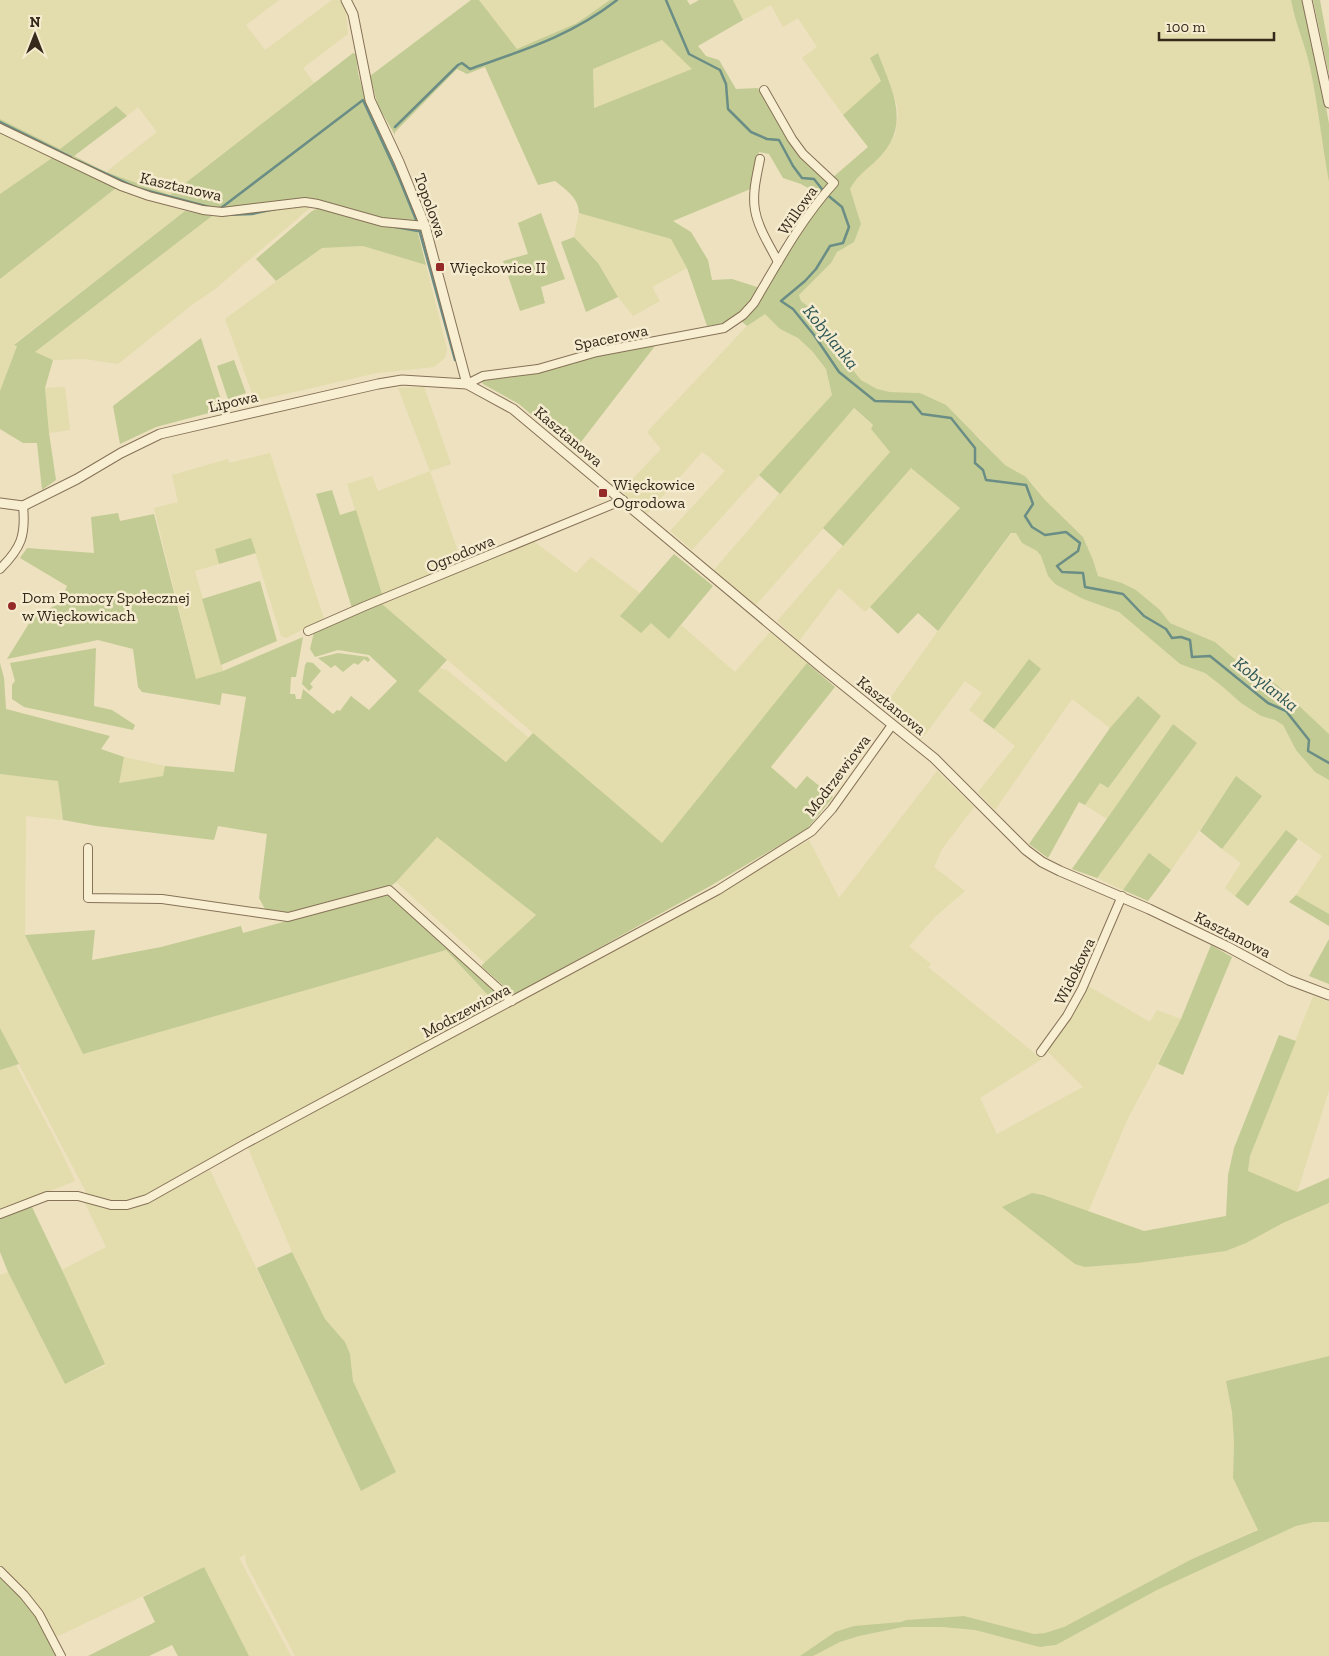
<svg xmlns="http://www.w3.org/2000/svg" width="1329" height="1656" font-family="'Zilla Slab',serif">
  <style>
    .farmland { fill: #e3dcac }
    .green { fill: #c2cb93; fill-rule: evenodd }
    .lines { fill: none; stroke-linecap: round; stroke-linejoin: round }
    .stream { stroke: #6a8d85; stroke-width: 2.5 }
    .minor-casing { stroke: #867257; stroke-width: 10 }
    .tertiary-casing { stroke: #867257; stroke-width: 11 }
    .minor { stroke: #f8eed2; stroke-width: 8 }
    .tertiary { stroke: #f8eed2; stroke-width: 9 }
    .poi-dot { fill: #942b28; stroke: #f5ebce; stroke-width: 2 }
    .labels { text-anchor: middle; stroke-width: 5; stroke-linejoin: round; paint-order: stroke }
    .street-label { font-size: 16px; fill: #35291c; stroke: #f5ebce }
    .poi-label { font-size: 16px; fill: #35291c; stroke: #f5ebce; text-anchor: start }
    .water-label { font-size: 18px; font-style: italic; fill: #2b5554; stroke: #f5ebce }
  </style>
  <rect width="100%" height="100%" fill="#ede1bf"/>
  <g class="farmland">
    <polygon points="0,0 279,0 246,25 265,50 332,0 340,0 346,12 348,34 303,68 314,83 170,195 106,172 157,132 138,107 127,116 116,106 60,149 0,119"/>
    <polygon points="479,0 610,0 577,23 517,49"/>
    <polygon points="733,0 1291,0 1294,15 1310,64 1317,102 1329,182 1329,734 1277,685 1237,661 1215,642 1170,623 1160,610 1136,590 1122,583 1098,576 1093,560 1083,537 1045,500 1032,483 1026,477 1005,465 980,438 931,399 920,393 890,392 877,389 861,380 841,355 835,337 826,324 818,314 801,301 799,295 831,263 837,252 854,242 861,224 850,189 853,182 884,152 895,135 898,117 897,105 878,53 870,58 882,81 843,115 802,58 817,47 798,18 783,27 771,5 743,20"/>
    <polygon points="662,40 693,69 594,108 592,69"/>
    <polygon points="0,130 55,156 0,194"/>
    <polygon points="116,188 144,199 185,211 14,344 17,346 0,391 0,279"/>
    <polygon points="308,205 310,208 214,290 193,304 118,364 85,359 53,360 34,353 212,216"/>
    <polygon points="579,213 671,239 687,268 652,287 660,301 633,316 618,297 597,261 574,237"/>
    <polygon points="363,246 426,265 447,349 445,358 434,367 377,373 255,401 225,319 322,248"/>
    <polygon points="765,314 780,329 798,338 812,351 826,369 832,395 692,550 670,531 725,471 709,457 702,452 647,514 621,491 661,449 647,432 747,326"/>
    <polygon points="65,387 70,430 49,433 45,388"/>
    <polygon points="424,387 451,464 430,471 462,563 382,594 347,484 372,476 378,491 430,471 398,388"/>
    <polygon points="853,408 873,426 871,429 890,452 756,605 714,570"/>
    <polygon points="270,453 324,619 286,638 281,636 251,539 215,549 219,564 195,571 223,671 196,679 154,508 178,502 172,475 228,459 229,463"/>
    <polygon points="911,468 960,508 865,612 839,588 799,641 777,621"/>
    <polygon points="1012,533 1016,533 1022,543 1037,551 1041,556 1048,576 1055,584 1083,599 1119,612 1180,664 1205,673 1223,687 1241,703 1261,716 1275,720 1283,725 1296,750 1315,772 1329,780 1329,914 1296,895 1322,856 1286,830 1235,896 1225,888 1241,863 1222,849 1262,796 1237,777 1171,870 1149,854 1123,890 1097,878 1197,743 1173,724 1107,819 1085,805 1100,783 1107,788 1161,716 1138,696 1110,728 1072,699 995,810 978,792 1015,746 994,729 1040,669 1029,660 983,721 969,710 982,693 965,681 921,740 883,708 938,631"/>
    <polygon points="532,540 576,573 591,557 640,593 620,616 651,622 669,639 681,625 735,672 770,632 807,663 662,843 382,604"/>
    <polygon points="439,668 447,670 529,738 507,762 418,691"/>
    <polygon points="124,757 165,766 164,776 118,783"/>
    <polygon points="937,771 974,807 942,849 934,867 965,891 935,917 909,946 931,964 928,967 1042,1059 980,1098 997,1134 1083,1087 1047,1051 1088,986 1150,1022 1157,1010 1181,1019 1128,1118 1088,1212 1043,1195 1032,1193 1085,1267 1137,1263 1226,1251 1246,1243 1283,1223 1329,1203 1329,1356 1226,1381 1232,1412 1234,1442 1233,1478 1258,1529 1192,1559 1064,1627 1045,1633 1034,1634 964,1616 906,1620 901,1622 835,1632 800,1656 295,1656 248,1567 245,1560 246,1554 239,1558 291,1656 249,1656 204,1567 56,1637 39,1608 0,1565 0,1275 8,1272 65,1383 105,1366 62,1270 106,1247 84,1201 149,1202 210,1170 361,1491 396,1472 353,1381 350,1354 345,1342 325,1319 292,1252 248,1148 310,1112 719,893 809,840 839,898"/>
    <polygon points="0,774 58,781 63,820 26,816 25,935 83,1054 446,950 497,1005 156,1193 129,1202 118,1202 87,1194 0,1028"/>
    <polygon points="437,836 536,915 485,963 396,882"/>
    <polygon points="1313,996 1329,1002 1329,1090 1297,1193 1248,1171 1250,1156"/>
    <polygon points="16,1065 60,1149 75,1181 0,1211 0,1070"/>
    <polygon points="1314,1522 1329,1522 1329,1656 813,1656 840,1642 859,1636 903,1627 942,1627 975,1630 1047,1647 1056,1645 1157,1590 1296,1526"/>
  </g>
  <g class="green">
    <path d="M471,0H479L517,49L577,23L610,0H687L690,5L699,0H733L743,20L698,46L706,56L719,60L736,89L758,88L780,126L829,183L820,195L801,184L783,178L769,154L759,152L753,188L673,221L691,232L708,260L712,280L732,279L760,288C744,310 736,323 707,326L687,268L671,239L579,213C579,198 565,189 555,181L538,185L485,67L467,74L457,69L395,132V135L378,106L370,76ZM662,40L692,69L594,108L593,69Z"/>
    <path d="M1291,0H1304L1315,46L1329,124V182C1322,143 1318,105 1310,67C1305,44 1295,23 1291,0Z"/>
    <polygon points="1313,0 1320,0 1329,49 1329,75"/>
    <polygon points="353,53 356,54 358,73 368,109 401,177 417,223 382,219 322,202 239,210 204,207 161,197 109,178 0,125 0,119 60,149 116,106 127,116 74,156 106,172 170,195"/>
    <path d="M878,53C890,86 910,120 884,152C874,165 857,174 850,189L861,224L854,242L837,252L831,263L799,295L801,301L818,314L826,324L835,337L841,355L861,380L877,389L890,392L920,393L946,405L1005,465L1026,477L1045,500L1083,537L1093,560L1098,576L1122,583L1136,590L1160,610L1170,623L1215,642L1237,661L1277,685L1329,734V780L1315,772L1296,750L1283,725L1275,720L1261,716L1241,703L1223,687L1205,673L1180,664L1119,612L1083,599L1055,584L1048,576L1041,556L1037,551L1022,543L1016,533H1011L938,631L918,613L898,634L870,607L960,508L911,468L843,546L823,528L890,452L871,429L873,425L854,408L780,494L759,475L832,395L826,369L812,351L798,338L780,329L765,314L747,326L741,321L799,229L822,198L832,178L868,147L843,115L881,81L870,58Z"/>
    <polygon points="55,156 116,188 0,279 0,194"/>
    <path d="M319,208C351,217 383,227 417,229L426,265L363,246L322,248L276,281L256,259L312,211Z"/>
    <polygon points="185,211 212,216 35,352 53,360 45,388 49,433 56,480 42,490 37,443 23,443 0,429 0,391 17,346 14,345"/>
    <polygon points="541,213 565,279 541,287 545,303 520,311 503,261 528,254 518,223"/>
    <polygon points="574,237 598,263 618,297 586,312 561,242"/>
    <polygon points="201,338 224,409 156,427 120,444 113,406"/>
    <polygon points="655,346 574,451 519,404 483,384 481,381 484,379 598,355"/>
    <polygon points="234,360 246,393 228,399 217,366"/>
    <polygon points="332,490 340,515 356,510 382,594 352,608 316,494"/>
    <polygon points="118,513 120,521 154,514 196,679 223,671 303,637 296,677 291,677 290,694 295,694 296,699 301,699 303,689 333,714 337,710 340,711 351,696 369,710 397,681 369,655 338,650 315,657 310,649 314,632 382,604 447,660 418,691 506,762 533,733 662,843 807,663 835,687 771,767 796,789 807,776 833,797 807,829 712,885 514,995 481,966 536,915 437,837 396,882 391,886 380,888 293,913 265,909 259,898 267,834 218,826 214,840 96,826 63,820 58,781 0,774 0,663 4,678 6,709 110,736 101,749 124,757 119,783 163,776 165,766 234,772 246,697 222,693 220,705 142,692 138,687 133,649 98,640 7,659 33,617 60,603 67,586 20,558 27,548 94,553 91,517"/>
    <polygon points="251,538 256,553 219,564 215,549"/>
    <polygon points="674,554 713,586 669,639 651,623 641,633 620,616"/>
    <polygon points="260,581 277,641 221,665 202,599"/>
    <polygon points="96,648 94,706 112,710 135,725 133,730 24,707 12,699 12,685 15,681 10,663"/>
    <polygon points="338,653 368,657 370,660 368,662 364,659 358,665 354,663 343,672 335,665 331,668 318,658"/>
    <polygon points="1029,659 1041,669 994,729 983,721"/>
    <polygon points="307,662 313,663 321,671 310,684 313,687 309,691 302,684 305,665"/>
    <polygon points="1138,696 1161,716 1108,788 1100,783 1085,805 1079,802 1048,858 1029,844 1110,728"/>
    <polygon points="1173,724 1197,743 1097,878 1072,869"/>
    <polygon points="1236,776 1262,796 1222,849 1200,831"/>
    <polygon points="1286,830 1298,839 1248,906 1235,896"/>
    <polygon points="1149,853 1171,870 1148,901 1123,890"/>
    <polygon points="389,893 498,992 502,1003 497,1005 446,950 83,1054 25,935 95,930 92,960 161,947 241,926 243,933"/>
    <polygon points="1296,895 1329,914 1329,926 1289,902"/>
    <polygon points="1329,939 1329,984 1309,976"/>
    <polygon points="1211,945 1232,957 1183,1075 1158,1064 1181,1019"/>
    <polygon points="0,1028 19,1064 0,1070"/>
    <polygon points="1279,1035 1296,1041 1250,1156 1248,1171 1297,1192 1329,1178 1329,1203 1283,1223 1246,1243 1226,1251 1137,1263 1085,1267 1075,1264 1002,1207 1032,1193 1043,1195 1144,1231 1226,1216 1228,1175 1234,1148"/>
    <polygon points="31,1205 62,1270 105,1364 65,1384 8,1272 0,1252 0,1217"/>
    <polygon points="292,1252 325,1319 345,1342 350,1354 353,1381 396,1472 361,1491 257,1268"/>
    <polygon points="1329,1356 1329,1522 1314,1522 1296,1526 1157,1590 1056,1645 1040,1647 975,1630 942,1627 903,1627 859,1636 840,1642 813,1656 800,1656 835,1632 854,1626 901,1622 906,1620 964,1616 1034,1634 1045,1633 1064,1627 1192,1559 1258,1530 1233,1478 1234,1442 1232,1412 1226,1381"/>
    <polygon points="204,1567 249,1656 178,1656 172,1645 149,1656 88,1656 155,1622 143,1597"/>
    <polygon points="0,1575 23,1599 42,1624 58,1656 0,1656"/>
  </g>
  <g class="lines">
    <g class="stream">
      <polyline points="666,0 689,54 720,70 726,84 728,109 751,132 767,139 779,140 793,166 802,178 814,179 825,193 842,207 849,227 843,243 830,246 816,269 805,281 781,301 793,309 814,335 839,372 875,401 912,402 922,414 951,418 975,448 975,463 983,470 986,480 1026,485 1033,504 1025,516 1032,527 1045,535 1066,532 1080,543 1078,551 1057,566 1062,572 1083,573 1085,587 1123,594 1144,616 1166,629 1172,638 1181,637 1190,640 1192,657 1210,656 1268,703 1286,711 1309,740 1308,751 1329,763"/>
      <polyline points="0,122 71,157"/>
      <path d="M395,127L458,65L462,63L470,69C524,50 571,36 617,0"/>
      <polyline points="78,161 137,188 213,208"/>
      <polyline points="218,208 221,208 363,100 399,178 417,222 455,360"/>
      <polyline points="224,215 252,214 275,209"/>
      <polyline points="390,226 418,231"/>
    </g>
    <defs>
      <g id="minor">
        <polyline points="0,128 121,186 149,196 203,210 222,212 305,202 318,204 382,222 425,226"/>
        <path d="M760,159C757,175 752,193 755,210C758,228 770,246 778,262"/>
        <path d="M467,384L483,376L538,369L597,352L724,328L743,315L754,303C778,262 802,218 834,183L803,154L792,139L764,90"/>
        <path d="M0,569C21,548 26,536 23,506"/>
        <polyline points="308,631 365,606 623,500"/>
        <polyline points="88,848 88,898 162,899 288,917 389,890 512,1001"/>
        <polyline points="1041,1052 1067,1016 1082,989 1122,896"/>
        <polyline points="0,1214 47,1196 78,1196 111,1205 127,1205 147,1199 243,1145 718,890 812,831 832,809 892,725"/>
        <polyline points="0,1571 24,1595 39,1614 61,1656"/>
      </g>
      <g id="tertiary">
        <polyline points="346,0 353,14 370,100 399,162 425,226 467,384"/>
        <polyline points="1307,0 1329,103"/>
        <polyline points="0,503 23,506 77,479 121,453 160,434 378,384 402,380 467,384 513,409 821,667 934,758 1026,850 1042,862 1060,871 1149,909 1228,947 1289,980 1329,995"/>
      </g>
    </defs>
    <use href="#minor" class="minor-casing"/>
    <use href="#tertiary" class="tertiary-casing"/>
    <use href="#minor" class="minor"/>
    <use href="#tertiary" class="tertiary"/>
  </g>
  <g class="poi-dot">
    <rect x="435" y="262" width="10" height="10" rx="2.5"/>
    <rect x="598" y="488" width="10" height="10" rx="2.5"/>
    <circle cx="12" cy="606" r="5"/>
  </g>
  <g class="labels">
    <g class="street-label">
      <text transform="translate(181 186) rotate(13)" y="6">Kasztanowa</text>
      <text transform="translate(431 205) rotate(70)" y="6">Topolowa</text>
      <text transform="translate(797 210) rotate(-55)" y="6">Willowa</text>
      <text transform="translate(611 337) rotate(-12)" y="6">Spacerowa</text>
      <text transform="translate(233 401) rotate(-13)" y="6">Lipowa</text>
      <text transform="translate(569 436) rotate(40)" y="6">Kasztanowa</text>
      <text transform="translate(460 553) rotate(-23)" y="6">Ogrodowa</text>
      <text transform="translate(892 705) rotate(39)" y="6">Kasztanowa</text>
      <text transform="translate(837 775) rotate(-53)" y="6">Modrzewiowa</text>
      <text transform="translate(1233 934) rotate(27)" y="6">Kasztanowa</text>
      <text transform="translate(1074 971) rotate(-64)" y="6">Widokowa</text>
      <text transform="translate(466 1010) rotate(-28)" y="6">Modrzewiowa</text>
    </g>
    <g class="poi-label">
      <text x="450" y="273">Więckowice II</text>
      <text x="613" y="490">Więckowice<tspan x="613" dy="18">Ogrodowa</tspan></text>
      <text x="22" y="603">Dom Pomocy Społecznej<tspan x="22" dy="18">w Więckowicach</tspan></text>
    </g>
    <g class="water-label">
      <text transform="translate(831 337) rotate(51)" y="6">Kobylanka</text>
      <text transform="translate(1266 684) rotate(38)" y="6">Kobylanka</text>
    </g>
  </g>
  <g transform="translate(35 35)" stroke="#f5ebce" stroke-width="4" paint-order="stroke">
  <path d="M0-4L9 19L0 12L-9 19Z" fill="#35291c"/>
  <text y="-8" font-size="14" font-weight="bold" text-anchor="middle" fill="#35291c">N</text>
  </g>
  <path d="M1159 32v8h115v-8" fill="none" stroke="#35291c" stroke-width="2.5"/>
  <text x="1166" y="32" font-size="15" fill="#35291c" stroke="#f5ebce" stroke-width="4" paint-order="stroke">100 m</text>
</svg>
